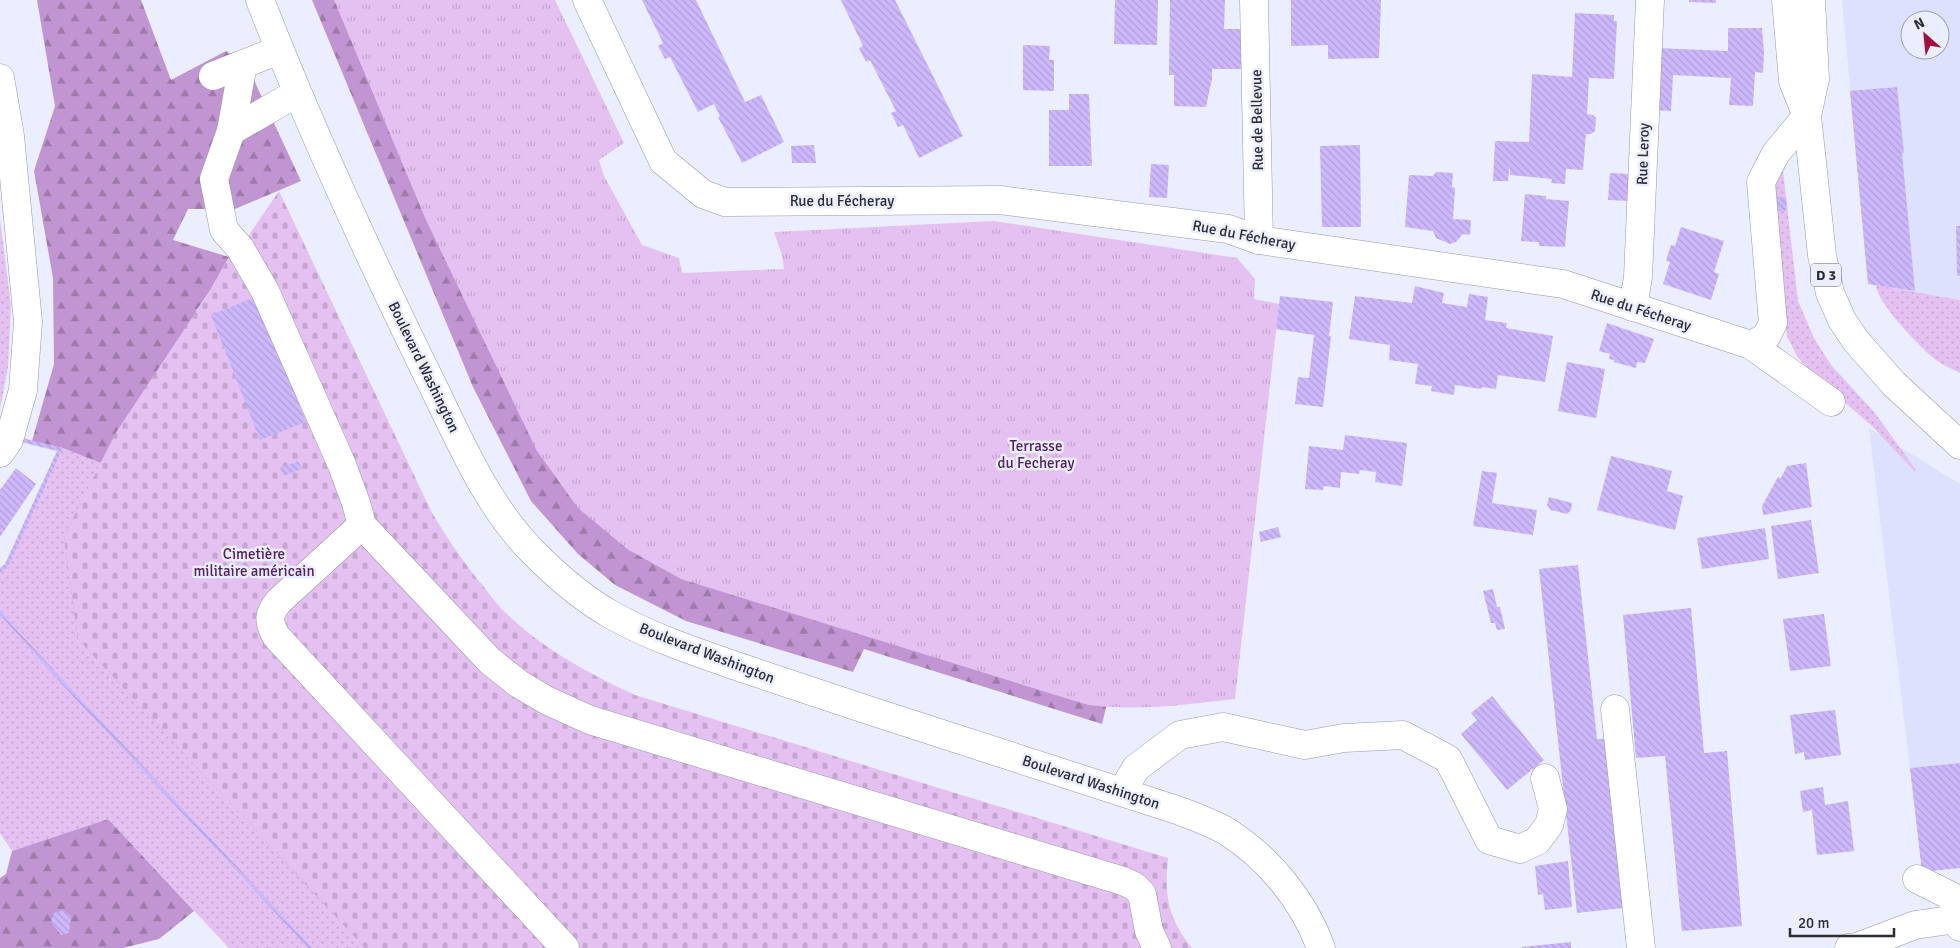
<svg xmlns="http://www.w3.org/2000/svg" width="1960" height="948" font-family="Signika,sans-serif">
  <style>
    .built { fill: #dee1fd; fill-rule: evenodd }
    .grass { fill: url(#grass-dots) }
    .forest { fill: url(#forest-firs) }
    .cemetery { fill: url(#cemetery-stones) }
    .park { fill: url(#park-tufts) }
    .building { fill: url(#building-back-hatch) }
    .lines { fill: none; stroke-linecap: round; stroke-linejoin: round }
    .minor-casing { stroke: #9698ab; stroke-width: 29 }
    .major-casing { stroke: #9698ab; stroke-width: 29 }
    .minor { stroke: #fff; stroke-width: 28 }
    .major { stroke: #fff; stroke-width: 28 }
    .labels { text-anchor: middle; stroke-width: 5; stroke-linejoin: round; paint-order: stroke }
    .shield { fill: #ebeefe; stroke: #656771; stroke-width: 1 }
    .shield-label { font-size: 14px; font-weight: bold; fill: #2c2d35 }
    .street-label { font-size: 15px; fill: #2c2d35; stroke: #ebeefe }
    .park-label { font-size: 15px; fill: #562067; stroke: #ebeefe }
  </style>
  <defs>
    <pattern id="grass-dots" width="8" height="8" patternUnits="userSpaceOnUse" patternTransform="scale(1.25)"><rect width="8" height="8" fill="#e5c1f2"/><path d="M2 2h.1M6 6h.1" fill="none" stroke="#c5a6d0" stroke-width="1.8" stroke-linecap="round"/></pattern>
    <pattern id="forest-firs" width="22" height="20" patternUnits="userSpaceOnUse" patternTransform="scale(1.25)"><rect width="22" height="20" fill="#c195d1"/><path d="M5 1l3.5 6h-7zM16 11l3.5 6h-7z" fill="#9d7aaa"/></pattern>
    <pattern id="cemetery-stones" width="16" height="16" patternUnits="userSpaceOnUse" patternTransform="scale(1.25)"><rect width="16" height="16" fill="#e5c1f2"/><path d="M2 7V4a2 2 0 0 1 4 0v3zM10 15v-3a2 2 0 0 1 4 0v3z" fill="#c5a6d0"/></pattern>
    <pattern id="park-tufts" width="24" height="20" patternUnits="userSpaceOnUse" patternTransform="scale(1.25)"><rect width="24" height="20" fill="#e5c1f2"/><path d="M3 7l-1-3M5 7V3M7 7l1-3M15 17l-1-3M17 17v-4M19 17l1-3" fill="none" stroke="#c5a6d0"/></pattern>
    <pattern id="building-back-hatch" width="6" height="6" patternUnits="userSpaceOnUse" patternTransform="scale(1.25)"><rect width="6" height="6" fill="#cdb8fc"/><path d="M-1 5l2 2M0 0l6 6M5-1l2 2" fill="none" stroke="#b09ed9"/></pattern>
  </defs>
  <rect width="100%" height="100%" fill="#ebeefe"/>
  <g class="built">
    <path d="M1842,0H1960V300L1868,284ZM1910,20H1940V50H1910Z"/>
    <polygon points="1869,428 1960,484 1960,763 1910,768"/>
  </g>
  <g class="grass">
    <polygon points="1781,169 1783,171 1798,301 1814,338 1831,365 1875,413 1916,470 1915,472 1873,427 1811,373 1797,356 1787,336 1781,300 1773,181"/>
    <polygon points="0,219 11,306 8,367 0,409"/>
    <path d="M1876,285L1960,300V373C1950,368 1938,363 1930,355C1917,344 1876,301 1876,285Z"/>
    <polygon points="63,448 101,462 87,491 78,639 365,948 313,948 17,630 0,609 0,573 8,567"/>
    <polygon points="0,615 53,675 308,948 229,948 108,819 12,851 0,833"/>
  </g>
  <g class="forest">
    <polygon points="37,0 141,0 171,80 226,51 246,63 301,181 235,209 188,209 173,240 229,257 211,289 196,311 365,948 78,639 64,537 101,463 63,448 32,441 54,364 53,278 34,171 55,106"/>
    <polygon points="312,0 398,0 505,258 1113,679 1102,724 864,649 853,672 686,621 615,585 578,554 531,501 473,387"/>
    <polygon points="108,819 194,911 159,939 123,948 0,948 0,878 6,874 12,851"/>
  </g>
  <path class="cemetery" d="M279,191L432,513C449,541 466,566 487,591C493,599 499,607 507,614C543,649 590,674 635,695L1168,858C1164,896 1168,918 1192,948H365L78,639L64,537L115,434L211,289L229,257L240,248Z"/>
  <path class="park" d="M334,0H555L624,143L599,160L604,176L642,245L679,258L682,273L784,269L782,255L774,232L994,221L1237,258L1255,279L1254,299L1279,304L1235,699C1183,705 1140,711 1088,705L681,579L627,549L578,508L537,451L426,220Z"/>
  <g class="building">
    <polygon points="642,0 696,0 745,102 761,95 784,142 742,163 718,117 720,116 714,104 698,112 670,57 665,59 658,46 663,43"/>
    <polygon points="841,0 895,0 963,136 919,158 903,125 898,127 891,113 896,111 870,60 866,62 859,48 863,46"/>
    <polygon points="1115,0 1158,0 1157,45 1114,44"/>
    <polygon points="1170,0 1225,0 1224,29 1241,29 1241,69 1212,69 1212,79 1206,107 1174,106 1174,75 1169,75"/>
    <polygon points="1291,0 1381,0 1379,58 1328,59 1328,45 1291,46"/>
    <polygon points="1689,0 1716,0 1716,3 1689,2"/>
    <polygon points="1575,13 1614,15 1614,21 1617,21 1614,79 1589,78 1587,114 1593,115 1596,118 1595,131 1591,134 1586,134 1583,170 1566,169 1565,184 1551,183 1552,179 1510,175 1510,164 1508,181 1493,181 1495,141 1529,142 1532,74 1572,77"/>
    <polygon points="1728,28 1762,28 1764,53 1763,73 1755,72 1753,106 1729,105 1731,78 1673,75 1671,111 1654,110 1657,48 1728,51"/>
    <polygon points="1023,45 1050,46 1049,60 1054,60 1054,91 1023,90"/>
    <polygon points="1897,87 1904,153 1902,153 1915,291 1868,284 1850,91"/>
    <polygon points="1069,94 1089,94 1092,166 1049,166 1049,110 1069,110"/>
    <polygon points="814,145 816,163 792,163 791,146"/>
    <polygon points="1360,145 1361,227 1322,227 1320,146"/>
    <polygon points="1151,164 1169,165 1167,198 1149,197"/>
    <polygon points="1436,172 1453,173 1452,187 1455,188 1455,190 1453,219 1471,220 1470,235 1463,234 1456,242 1450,244 1436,238 1433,231 1405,227 1409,175 1433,176"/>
    <polygon points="1610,173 1630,174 1629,201 1608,200"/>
    <polygon points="1525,194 1546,196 1546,199 1569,201 1565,247 1539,246 1539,242 1521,241"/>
    <polygon points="1786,197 1787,210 1773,212 1772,198"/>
    <polygon points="1956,226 1960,226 1960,276 1957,276"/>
    <polygon points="1681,227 1724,241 1714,272 1719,274 1711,300 1663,284 1670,262 1666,261 1671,245 1675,246"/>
    <polygon points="1415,286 1444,293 1442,303 1467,307 1469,294 1488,297 1485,320 1507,323 1506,328 1553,336 1545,382 1498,375 1496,389 1482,387 1481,389 1455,385 1454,395 1431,391 1432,386 1415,384 1418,364 1389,360 1390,345 1349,339 1355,296 1412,303"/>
    <polygon points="257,296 306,422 260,440 211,315"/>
    <polygon points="1280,296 1333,302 1329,336 1331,336 1323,407 1295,404 1298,377 1309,378 1314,335 1276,329"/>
    <polygon points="1607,323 1654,339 1645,363 1637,362 1636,368 1614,362 1614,360 1609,359 1610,354 1599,351"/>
    <polygon points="1567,362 1605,369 1596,418 1558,411"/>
    <polygon points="1345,435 1407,443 1402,486 1375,482 1376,472 1360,470 1359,474 1341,472 1340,488 1324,486 1323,490 1305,489 1309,446 1343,450"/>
    <polygon points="22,438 63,448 8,567 0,573 0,568 5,564 57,451 21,442"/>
    <polygon points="1611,456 1672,471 1667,491 1683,496 1675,530 1597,510"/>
    <polygon points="298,461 302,469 283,476 280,468"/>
    <polygon points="1806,463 1812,507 1763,515 1762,506 1778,477 1781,478 1787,466"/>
    <polygon points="16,468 36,484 0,537 0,490"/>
    <polygon points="1482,471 1497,473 1492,503 1537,510 1533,535 1473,526"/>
    <polygon points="1549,497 1572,503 1571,510 1567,514 1551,510 1547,505"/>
    <polygon points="1811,520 1819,573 1778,579 1771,526"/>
    <polygon points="1278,527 1281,537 1261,542 1259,532"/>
    <polygon points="1765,528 1769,559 1702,569 1697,538"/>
    <polygon points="1578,565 1597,739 1605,739 1623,908 1577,913 1539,569"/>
    <polygon points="1493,589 1497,607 1500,607 1505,629 1497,630 1495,623 1491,623 1483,591"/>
    <polygon points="1691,608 1704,753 1727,751 1742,926 1682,931 1665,756 1636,758 1623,615"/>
    <polygon points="0,609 17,630 313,948 308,948 53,675 0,615"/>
    <polygon points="1824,614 1831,666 1790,671 1783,619"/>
    <polygon points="1492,696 1544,760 1507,790 1461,734 1477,720 1471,713"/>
    <polygon points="1835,710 1841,755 1805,760 1804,752 1795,754 1790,715"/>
    <polygon points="1960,763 1960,868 1922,872 1910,768"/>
    <polygon points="1823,787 1825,805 1848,801 1854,851 1817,855 1812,810 1803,812 1800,791"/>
    <polygon points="1568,861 1572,907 1545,910 1543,894 1538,895 1535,866"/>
    <polygon points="63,910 71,916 69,933 61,935 51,922 54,913"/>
    <polygon points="1571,942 1571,948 1522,948 1522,947"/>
  </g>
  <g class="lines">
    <defs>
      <g id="minor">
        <path d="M260,0C310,128 367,252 428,376C459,438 486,507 537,556C558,577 584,599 610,614C652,638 699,653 745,669C787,683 829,697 871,711C974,744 1077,777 1180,811C1195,817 1212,823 1226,831C1269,858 1304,901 1321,948"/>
        <polyline points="587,0 663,161 703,194 725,202 1000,200 1228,229 1259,240 1563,284 1751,345 1831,402"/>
        <polyline points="1254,0 1259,240"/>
        <polyline points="213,76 269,54 279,48"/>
        <polyline points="0,78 10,136 28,322 23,390 9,440 0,453"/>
        <polyline points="297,93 231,131 214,179 224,230 240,248 265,291 342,465 356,503 362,525"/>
        <polyline points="231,131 243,64"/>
        <polyline points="1633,307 1638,277 1650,0"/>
        <polyline points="1751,345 1766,337 1773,323 1761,182 1776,153 1807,116"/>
        <polyline points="1615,709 1641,948"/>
        <polyline points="1122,792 1136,768 1180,735 1223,727 1305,745 1344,738 1403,735 1448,759 1489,840 1520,849 1537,841 1549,825 1553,809 1545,778"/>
        <polyline points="1917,879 1951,896 1960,927"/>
        <path d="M565,948L276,636C268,621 268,614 279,601L362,525L490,661L519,684L548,701L590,720L1123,881L1134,886L1142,894L1149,931L1157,948"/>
        <polyline points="1849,948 1857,947 1915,925 1957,919"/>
      </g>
      <g id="major">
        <polyline points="1786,0 1793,81 1807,116 1822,255 1830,293 1842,320 1856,341 1894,384 1960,445"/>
        <polyline points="1807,116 1815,79 1811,0"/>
      </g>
    </defs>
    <use href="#minor" class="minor-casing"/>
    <use href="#major" class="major-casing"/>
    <use href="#minor" class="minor"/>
    <use href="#major" class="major"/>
  </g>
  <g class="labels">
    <rect class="shield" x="1811" y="263.5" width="30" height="23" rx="4"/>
    <g class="shield-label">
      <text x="1826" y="280">D 3</text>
    </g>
    <g class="street-label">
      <text transform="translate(1257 120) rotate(-91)" y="5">Rue de Bellevue</text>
      <text transform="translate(1643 154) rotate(-88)" y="5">Rue Leroy</text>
      <text x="842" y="206">Rue du Fécheray</text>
      <text transform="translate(1244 235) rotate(11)" y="5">Rue du Fécheray</text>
      <text transform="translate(1641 310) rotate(18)" y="5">Rue du Fécheray</text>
      <text transform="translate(424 367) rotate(64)" y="5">Boulevard Washington</text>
      <text transform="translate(707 653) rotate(21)" y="5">Boulevard Washington</text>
      <text transform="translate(1091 782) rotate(18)" y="5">Boulevard Washington</text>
    </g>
    <g class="park-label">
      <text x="1036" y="451">Terrasse<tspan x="1036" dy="17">du Fecheray</tspan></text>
      <text x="254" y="559">Cimetière<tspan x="254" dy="17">militaire américain</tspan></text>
    </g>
  </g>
  <g transform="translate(1925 35) rotate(333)"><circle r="24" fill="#ebeefe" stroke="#9fa1ae"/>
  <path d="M0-4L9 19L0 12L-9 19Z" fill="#a60d3c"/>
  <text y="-8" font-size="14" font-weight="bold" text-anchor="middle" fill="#2c2d35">N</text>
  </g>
  <path d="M1790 928v8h104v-8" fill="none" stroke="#2c2d35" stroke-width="2.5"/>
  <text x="1798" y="928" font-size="15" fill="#2c2d35" stroke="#ebeefe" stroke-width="4" paint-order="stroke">20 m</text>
</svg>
